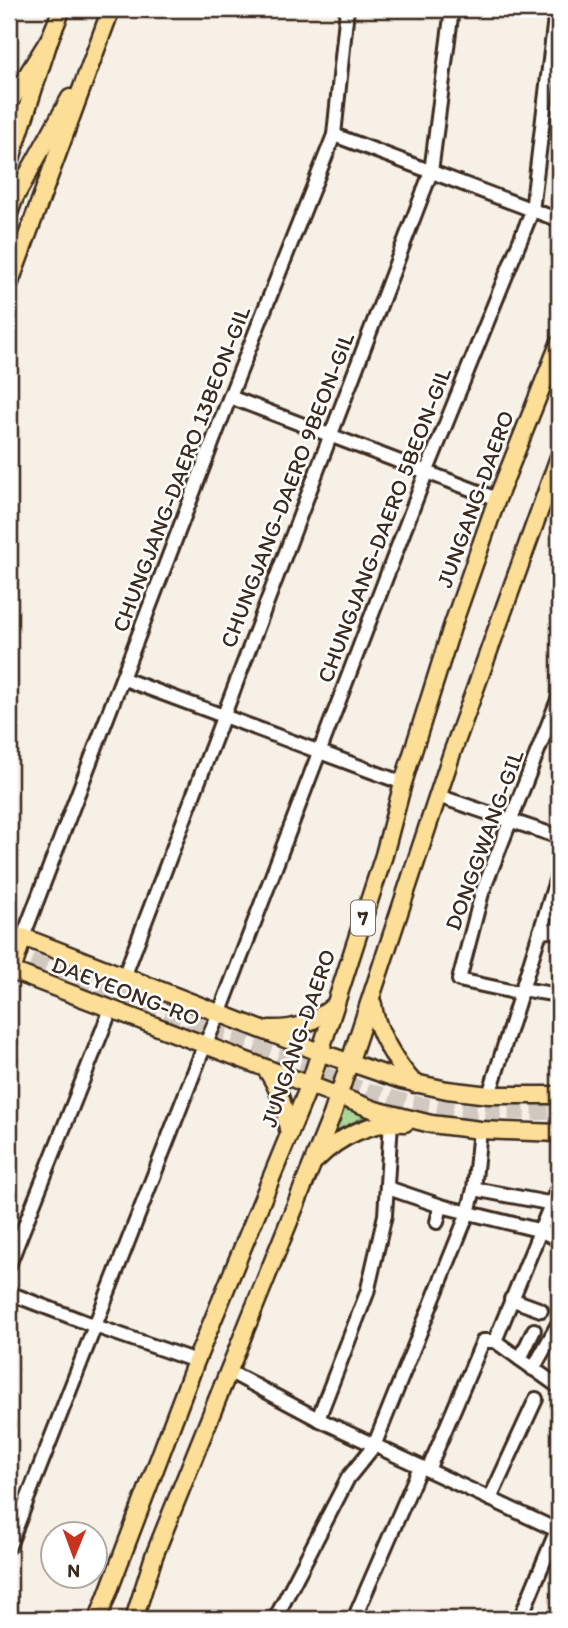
<svg xmlns="http://www.w3.org/2000/svg" width="568" height="1628" font-family="Itim,sans-serif">
  <style>
    .green { fill: #a9d797; stroke: #72805a; stroke-width: 2 }
    .lines { fill: none; stroke-linecap: round; stroke-linejoin: round }
    .major-tunnel { stroke: #d1c8bf; stroke-width: 16; stroke-dasharray: 16 8; stroke-linecap: butt }
    .minor-casing { stroke: #3b2a1e; stroke-width: 18 }
    .major-casing { stroke: #3b2a1e; stroke-width: 21 }
    .minor { stroke: #fff; stroke-width: 12 }
    .major { stroke: #fcde96; stroke-width: 16 }
    .labels { text-anchor: middle; stroke-width: 5; stroke-linejoin: round; paint-order: stroke }
    .shield { fill: #fff; stroke: #766a62; stroke-width: 2 }
    .shield-label { font-size: 21px; font-weight: bold; fill: #3b2a1e }
    .street-label { font-size: 23px; fill: #3b2a1e; stroke: #fff }
  </style>
  <rect width="100%" height="100%" fill="#f6f0e7"/>
  <filter id="ink" filterUnits="userSpaceOnUse"><feTurbulence type="fractalNoise" baseFrequency=".0143" numOctaves="2"/><feDisplacementMap in="SourceGraphic" scale="14" xChannelSelector="R" yChannelSelector="G"/><feConvolveMatrix kernelMatrix="1 2 1 2 8 2 1 2 1" color-interpolation-filters="sRGB"/></filter>
  <g filter="url(#ink)">
    <polygon class="green" points="343,1108 368,1115 332,1133"/>
    <g class="lines">
      <polyline class="major-tunnel" points="9,952 364,1090 409,1103 467,1112 559,1112"/>
      <defs>
        <g id="minor">
          <polyline points="334,135 559,220"/>
          <polyline points="230,397 497,499"/>
          <polyline points="124,679 403,783"/>
          <polyline points="438,796 559,837"/>
          <polyline points="540,932 559,930"/>
          <polyline points="23,937 229,399 334,135 347,9"/>
          <polyline points="124,977 431,172 452,9"/>
          <polyline points="521,989 559,995"/>
          <polyline points="519,993 459,980 482,893 559,697"/>
          <polyline points="489,1095 559,871"/>
          <polyline points="388,1188 441,1206 542,1231 559,1240"/>
          <polyline points="474,1189 559,1205"/>
          <polyline points="437,1222 441,1206"/>
          <polyline points="9,1265 111,1009"/>
          <polyline points="9,1293 95,1326 196,1361"/>
          <polyline points="511,1299 541,1310"/>
          <polyline points="495,1341 559,1387"/>
          <polyline points="520,1359 534,1330"/>
          <polyline points="533,1369 557,1326"/>
          <polyline points="230,1372 318,1419 559,1531"/>
          <polyline points="318,1419 367,1293 385,1215 391,1122"/>
          <polyline points="428,1470 483,1341 495,1341 559,1185"/>
          <polyline points="490,1499 536,1399"/>
          <polyline points="9,1546 200,1057 223,1004 426,473 532,211 556,9"/>
          <polyline points="9,1617 14,1619"/>
          <polyline points="275,1619 348,1478 374,1446 468,1213 474,1189 480,1130"/>
          <polyline points="354,1619 420,1467"/>
          <polyline points="520,1619 559,1525"/>
        </g>
        <g id="major">
          <polyline points="9,104 50,38 62,9"/>
          <polyline points="9,165 50,38"/>
          <polyline points="9,213 15,197 70,98"/>
          <polyline points="9,285 111,9"/>
          <path d="M373,1004C375,1029 397,1065 415,1084"/>
          <path d="M269,1029C296,1030 313,1023 334,1006"/>
          <path d="M265,1068C280,1088 285,1110 289,1135"/>
          <polyline points="559,1095 489,1095 447,1090 401,1080 319,1052 23,937 12,971 375,1110 431,1124 480,1130 559,1133"/>
          <path d="M316,1160C339,1136 372,1121 405,1123"/>
          <polyline points="98,1619 196,1361 309,1086 384,855 403,783 452,627 497,499 559,344"/>
          <polyline points="134,1619 154,1556 332,1115 452,753 559,457"/>
        </g>
      </defs>
      <use href="#minor" class="minor-casing"/>
      <use href="#major" class="major-casing"/>
      <use href="#minor" class="minor"/>
      <use href="#major" class="major"/>
    </g>
  </g>
  <g class="labels">
    <rect class="shield" x="351" y="900.5" width="24" height="35" rx="5"/>
    <g class="shield-label">
      <text x="363" y="925">7</text>
    </g>
    <g class="street-label">
      <text transform="translate(181 469) rotate(-69)" y="8">CHUNGJANG-DAERO 13BEON-GIL</text>
      <text transform="translate(287 490) rotate(-69)" y="8">CHUNGJANG-DAERO 9BEON-GIL</text>
      <text transform="translate(475 499) rotate(-70)" y="8">JUNGANG-DAERO</text>
      <text transform="translate(384 525) rotate(-69)" y="8">CHUNGJANG-DAERO 5BEON-GIL</text>
      <text transform="translate(484 840) rotate(-70)" y="8">DONGGWANG-GIL</text>
      <text transform="translate(126 991) rotate(21)" y="8">DAEYEONG-RO</text>
      <text transform="translate(298 1038) rotate(-71)" y="8">JUNGANG-DAERO</text>
    </g>
  </g>
  <rect width="568" height="1628" fill="none" stroke="#fff" stroke-width="35"/>
  <rect x="18" y="18" width="533" height="1593" fill="none" stroke="#3b2a1e" stroke-width="2.5" filter="url(#ink)"/>
  <g transform="translate(74 1555) rotate(181)"><circle r="33" fill="#ffffff" stroke="#b1aaa5" stroke-width="2"/>
  <path d="M0-5L12 26L0 18L-12 26Z" fill="#c8321e"/>
  <text y="-10" font-size="19" font-weight="bold" text-anchor="middle" fill="#3b2a1e">N</text>
  </g>
</svg>
